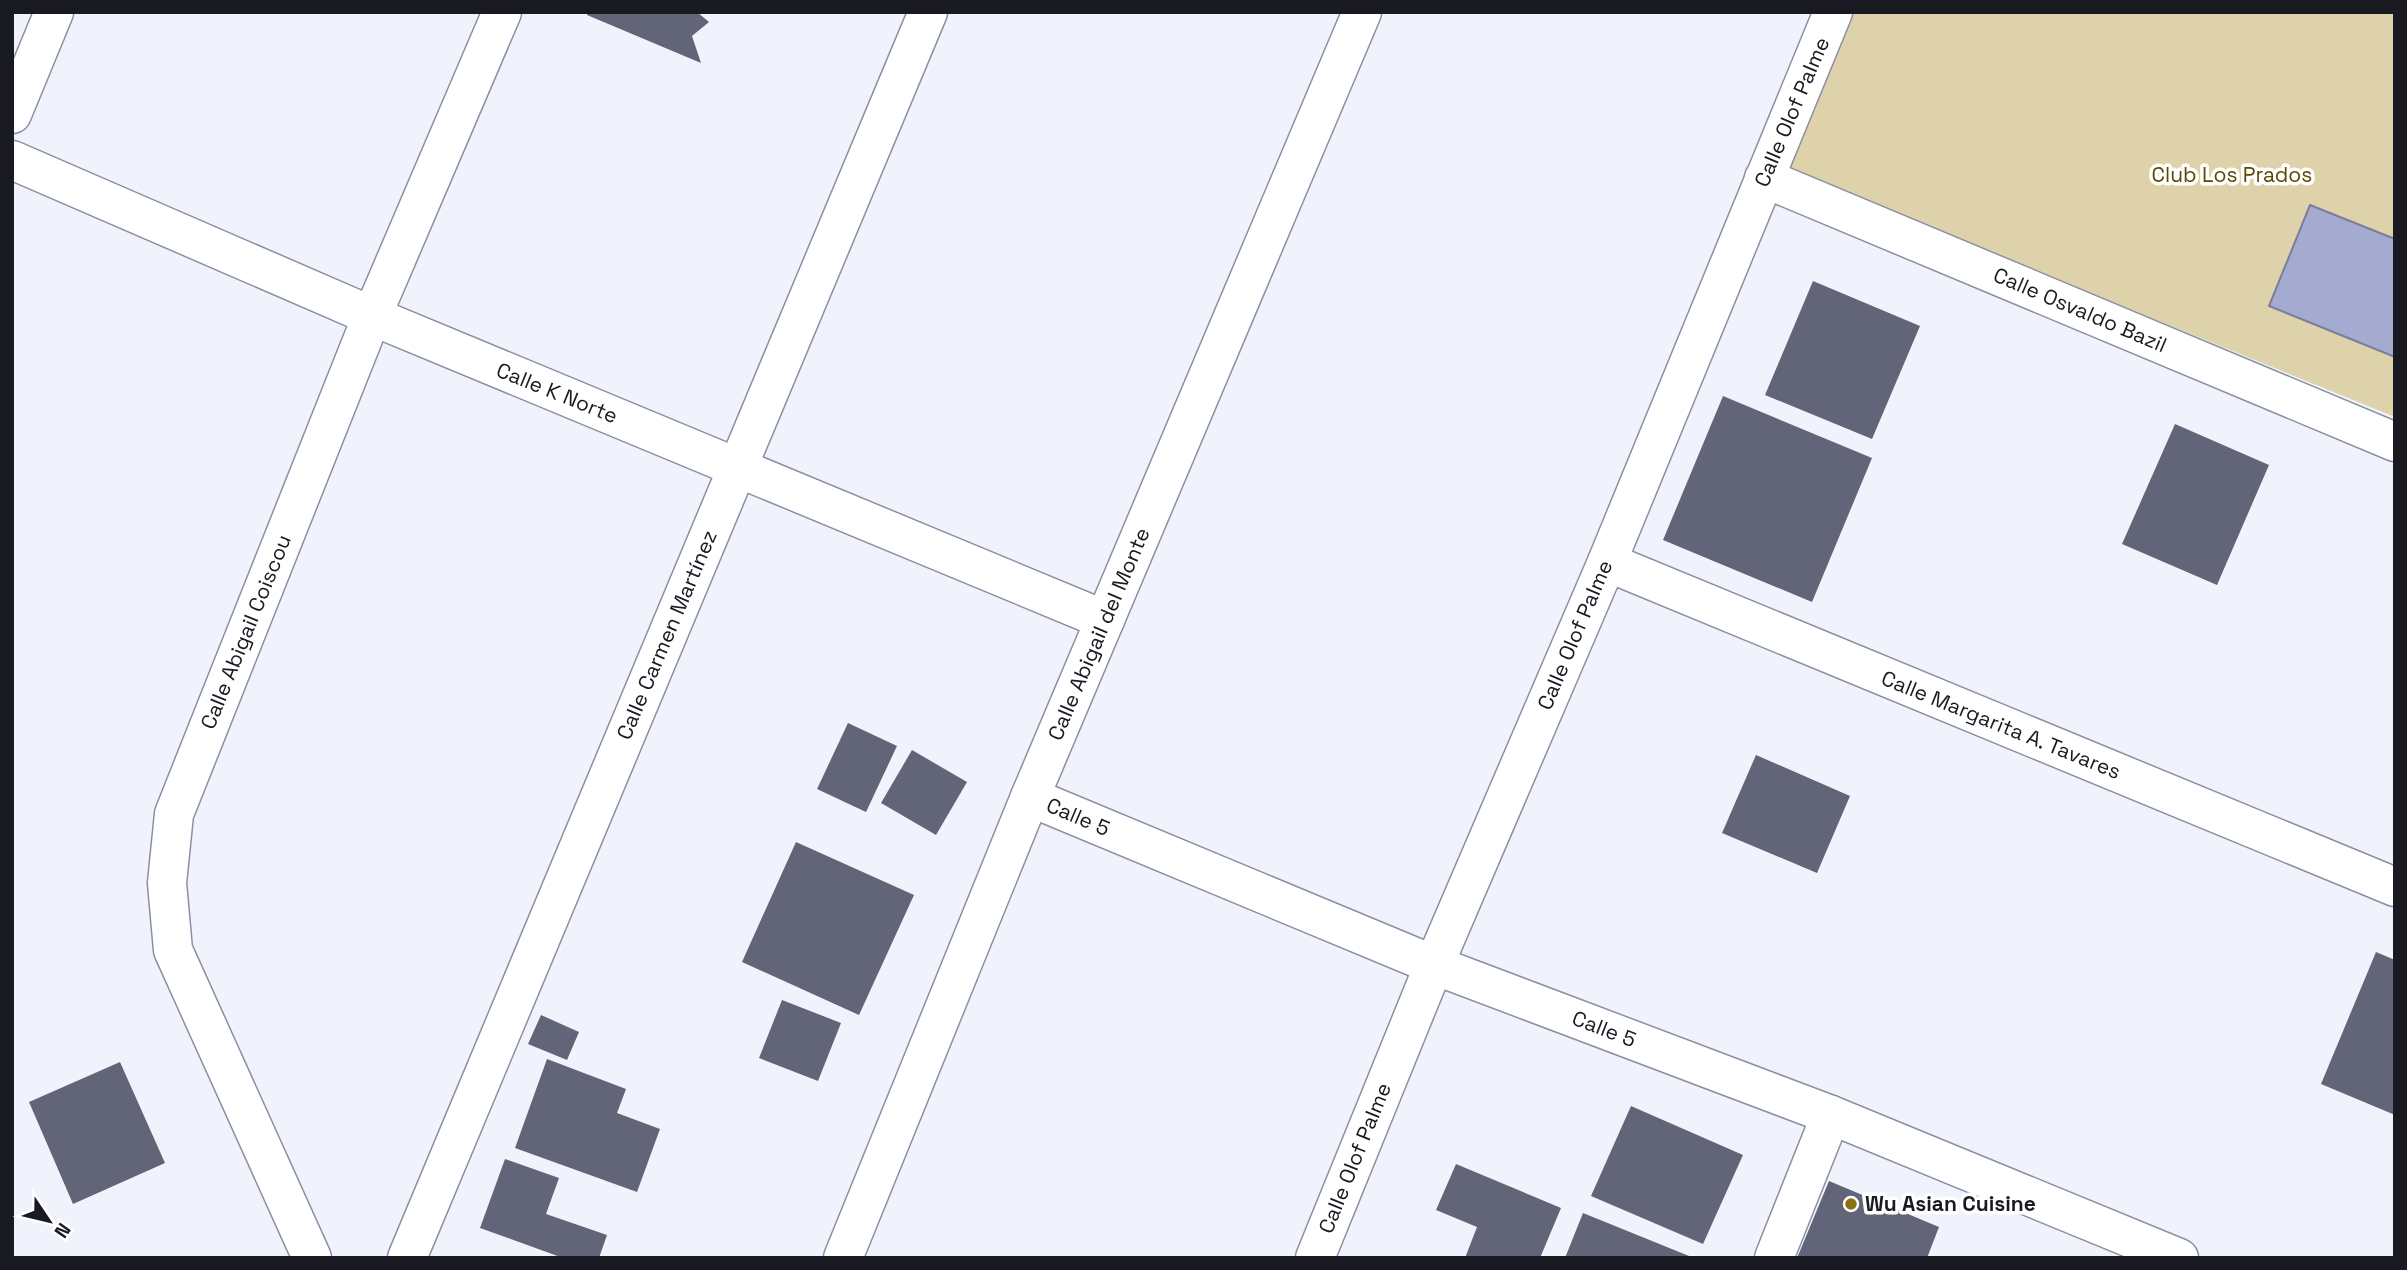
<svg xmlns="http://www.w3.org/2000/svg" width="2407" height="1270" font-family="'Space Grotesk',sans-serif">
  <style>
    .green { fill: #ded2ab }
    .water { fill: #a4aad0; stroke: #7a7e9c; stroke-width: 2 }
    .building { fill: #626578 }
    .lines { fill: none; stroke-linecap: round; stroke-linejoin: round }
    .minor-casing { stroke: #8c8fa4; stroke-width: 41 }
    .minor { stroke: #fff; stroke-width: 38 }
    .poi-dot { fill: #897214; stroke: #fff; stroke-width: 2.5 }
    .labels { text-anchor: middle; stroke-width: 7; stroke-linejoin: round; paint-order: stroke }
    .street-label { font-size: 21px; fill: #181921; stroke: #fff }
    .park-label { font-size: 21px; fill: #5a4800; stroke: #fff }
    .poi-label { font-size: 21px; font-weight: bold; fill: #181921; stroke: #fff; text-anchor: start }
  </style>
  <rect width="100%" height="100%" fill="#f1f3fc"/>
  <polygon class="green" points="1854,12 2395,12 2395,417 1787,170"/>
  <polygon class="water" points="2310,205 2395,239 2395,357 2269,306"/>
  <g class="building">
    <polygon points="588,12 697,12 709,22 692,36 701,63 587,15"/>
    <polygon points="1813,281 1920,326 1872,439 1765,395"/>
    <polygon points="1723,396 1872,458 1812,602 1663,540"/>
    <polygon points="2175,424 2269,465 2217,585 2122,544"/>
    <polygon points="848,723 897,746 866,812 817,789"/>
    <polygon points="912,750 967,782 936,835 881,803"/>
    <polygon points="1756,755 1850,796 1817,873 1722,833"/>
    <polygon points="796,842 914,895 859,1015 742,962"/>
    <polygon points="2376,952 2395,960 2395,1115 2321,1084"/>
    <polygon points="782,1000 841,1023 818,1081 759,1058"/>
    <polygon points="541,1015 579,1032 567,1060 528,1044"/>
    <polygon points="547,1059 626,1089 617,1113 660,1129 637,1192 515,1148"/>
    <polygon points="120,1062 165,1163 73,1204 29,1102"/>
    <polygon points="1631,1106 1743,1155 1703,1244 1591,1196"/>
    <polygon points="505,1159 559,1178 546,1214 607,1235 599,1258 563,1258 480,1228"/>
    <polygon points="1456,1164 1561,1208 1540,1258 1465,1258 1477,1227 1436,1210"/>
    <polygon points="1829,1181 1939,1227 1927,1258 1797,1258"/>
    <polygon points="1583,1213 1694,1258 1565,1258"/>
  </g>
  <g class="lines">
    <defs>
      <g id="minor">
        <polyline points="12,114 54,12"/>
        <polyline points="12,160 372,316 1105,620"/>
        <polyline points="1764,178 2395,442"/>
        <polyline points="1607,562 2395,887"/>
        <polyline points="1030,797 1434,965 1831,1115 2179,1258"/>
        <polyline points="312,1258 173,950 167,883 174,814 372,316 502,12"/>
        <polyline points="407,1258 928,12"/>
        <polyline points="843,1258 1030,797 1362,12"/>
        <polyline points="1315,1258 1434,965 1607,562 1833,12"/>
        <polyline points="1774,1258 1831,1115"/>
      </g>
    </defs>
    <use href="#minor" class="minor-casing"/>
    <use href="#minor" class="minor"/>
  </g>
  <circle class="poi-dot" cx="1851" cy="1204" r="7"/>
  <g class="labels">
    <g class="street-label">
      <text transform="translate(1792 112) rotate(-67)" y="7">Calle Olof Palme</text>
      <text transform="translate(2080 310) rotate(23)" y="7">Calle Osvaldo Bazil</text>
      <text transform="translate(557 393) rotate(22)" y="7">Calle K Norte</text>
      <text transform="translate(246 632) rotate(-68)" y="7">Calle Abigail Coiscou</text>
      <text transform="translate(1099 634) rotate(-67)" y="7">Calle Abigail del Monte</text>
      <text transform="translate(667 635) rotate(-67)" y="7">Calle Carmen Martínez</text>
      <text transform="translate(1575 635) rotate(-67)" y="7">Calle Olof Palme</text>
      <text transform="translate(2001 725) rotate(22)" y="7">Calle Margarita A. Tavares</text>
      <text transform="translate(1078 817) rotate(23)" y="7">Calle 5</text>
      <text transform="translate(1604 1029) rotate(21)" y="7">Calle 5</text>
      <text transform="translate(1355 1158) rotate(-68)" y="7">Calle Olof Palme</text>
    </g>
    <g class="park-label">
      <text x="2232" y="182">Club Los Prados</text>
    </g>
    <g class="poi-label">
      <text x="1865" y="1211">Wu Asian Cuisine</text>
    </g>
  </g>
  <rect width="2407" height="1270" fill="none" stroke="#181921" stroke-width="28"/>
  <g transform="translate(49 1221) rotate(125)" stroke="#ffffff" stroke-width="5" paint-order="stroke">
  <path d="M0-5L12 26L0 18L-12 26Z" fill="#181921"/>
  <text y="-10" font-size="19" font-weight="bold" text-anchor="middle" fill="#181921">N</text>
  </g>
</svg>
